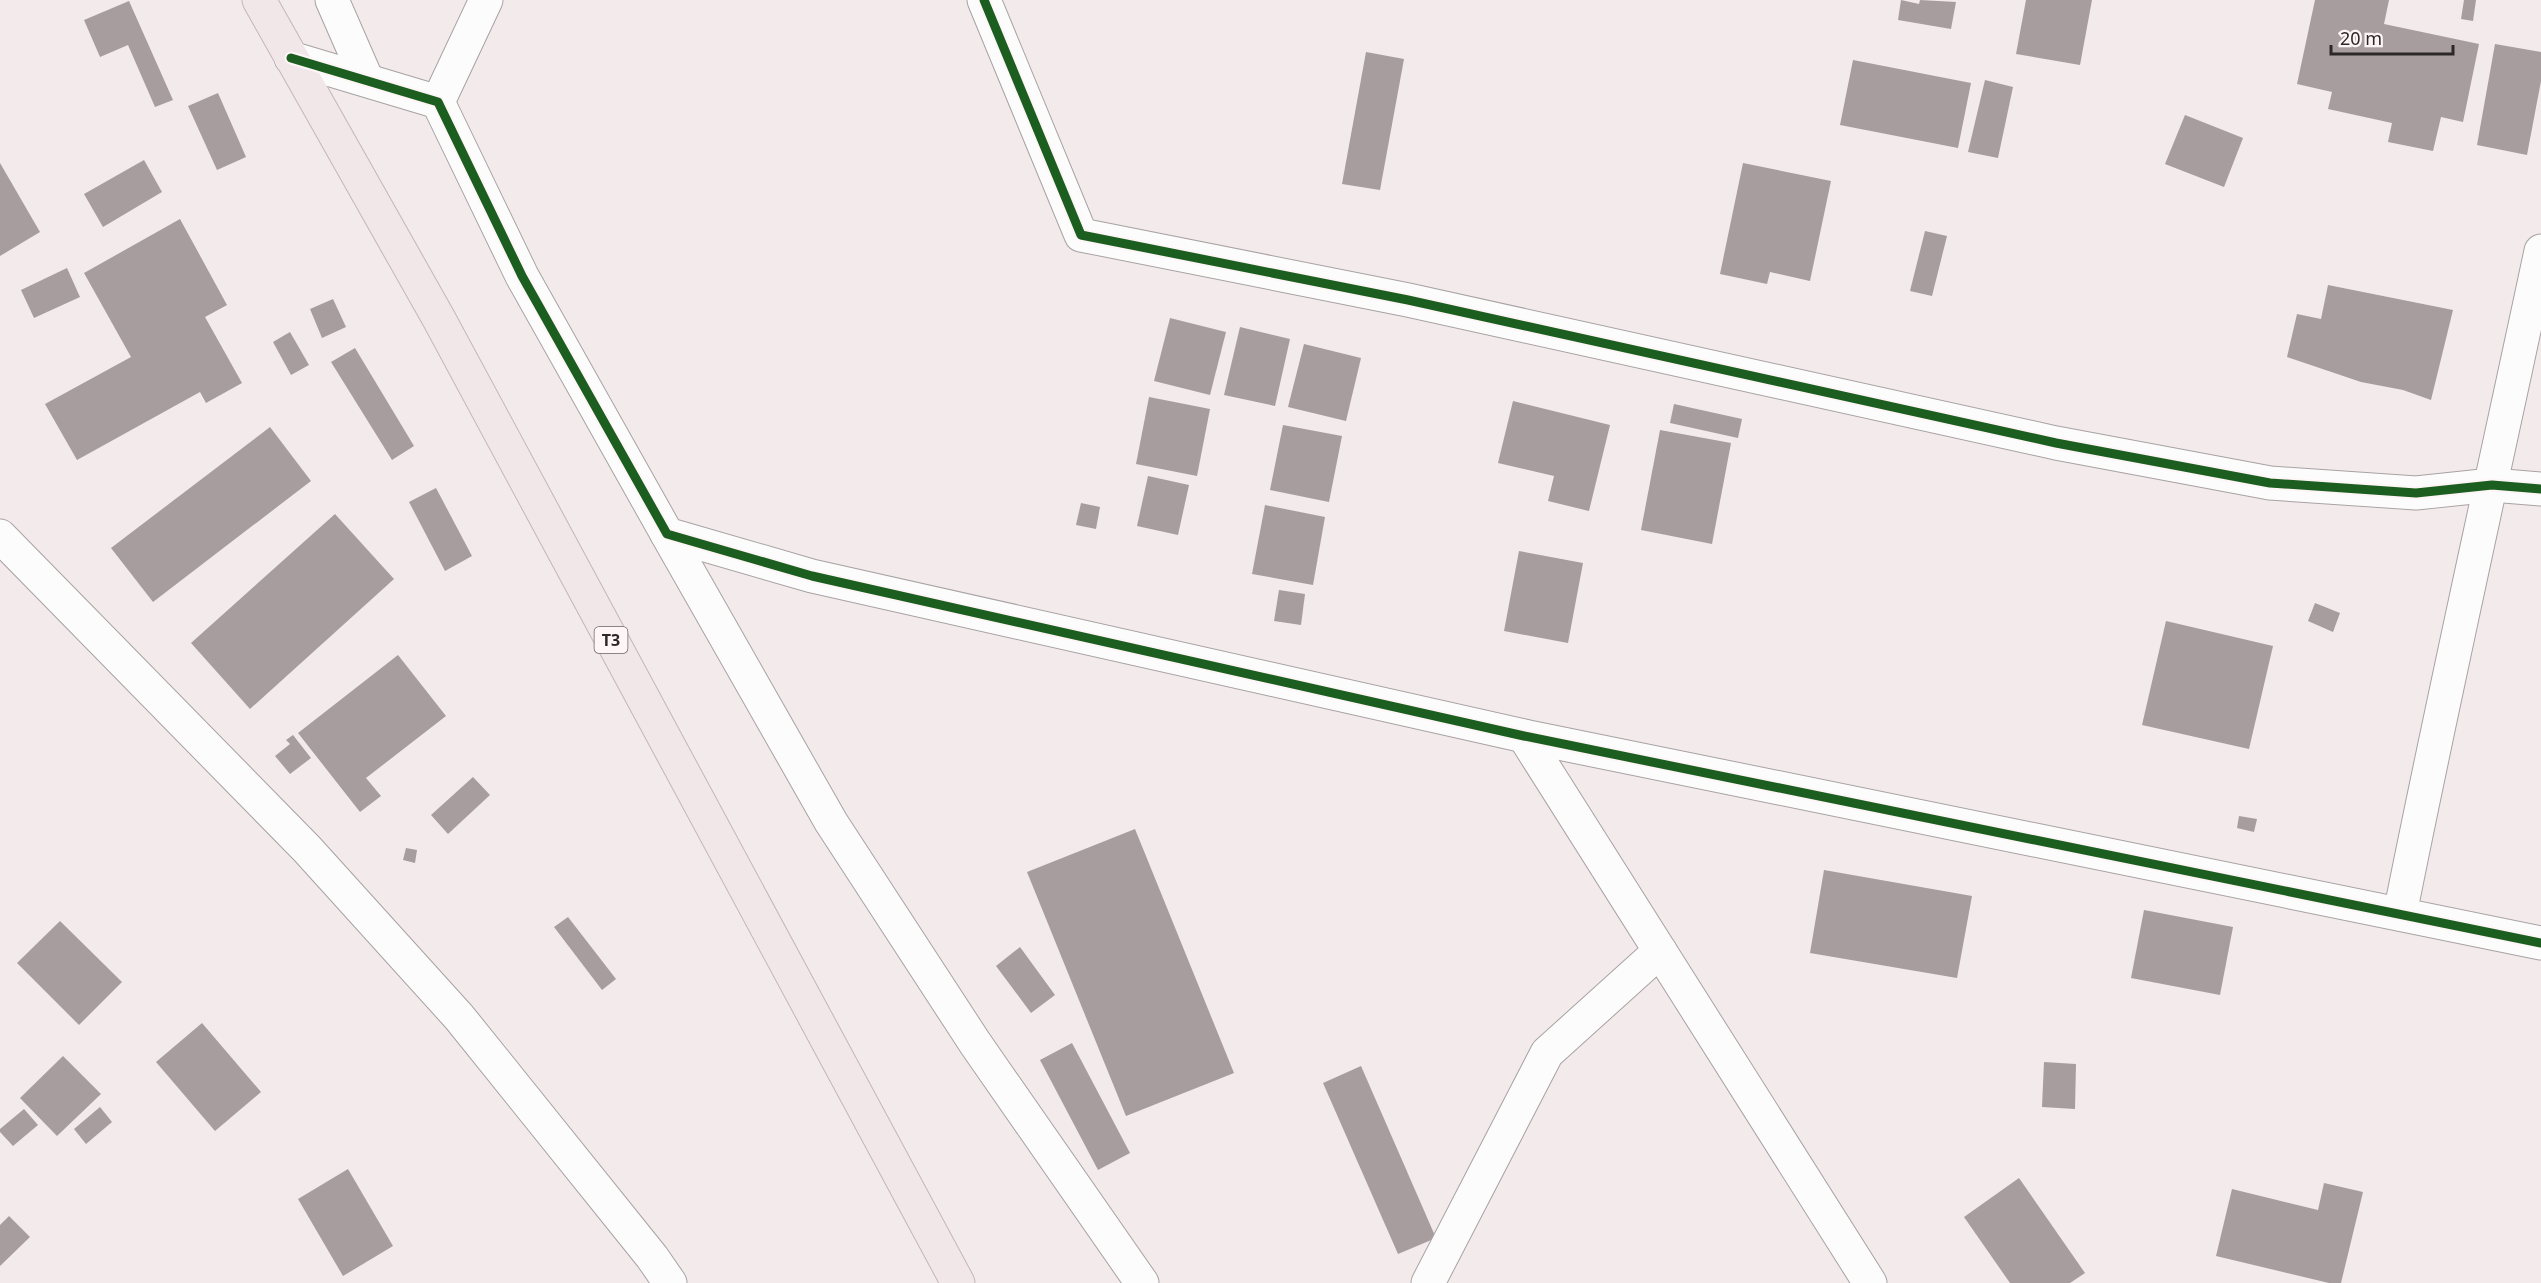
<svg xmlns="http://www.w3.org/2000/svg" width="2541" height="1283" font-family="'Noto Sans',sans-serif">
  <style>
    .building { fill: #a79d9e }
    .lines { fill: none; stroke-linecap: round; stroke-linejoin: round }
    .minor-casing { stroke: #a8a2a3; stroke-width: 35 }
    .highway-casing { stroke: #c3b6b7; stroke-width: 35 }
    .minor { stroke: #fdfcfc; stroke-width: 33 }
    .highway { stroke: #f1e7e8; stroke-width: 33 }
    .cycleway-casing { stroke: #fef6f6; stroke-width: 13 }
    .cycleway { stroke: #1b5e20; stroke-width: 9 }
    .labels { text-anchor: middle; stroke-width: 6; stroke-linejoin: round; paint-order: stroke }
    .shield { fill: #fef6f6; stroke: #6b6666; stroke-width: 1.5 }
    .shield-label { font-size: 16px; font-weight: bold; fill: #2c2828 }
  </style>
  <rect width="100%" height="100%" fill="#f2eaeb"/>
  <g class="building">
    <polygon points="1901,0 1919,4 1920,0 1956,2 1951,29 1898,20"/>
    <polygon points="2026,0 2092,0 2080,65 2016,54"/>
    <polygon points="2315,0 2389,0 2384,24 2479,44 2463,122 2441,117 2433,151 2388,142 2392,123 2328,109 2332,92 2297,84"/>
    <polygon points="2464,0 2476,0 2473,21 2461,19"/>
    <polygon points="129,1 173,100 155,107 128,45 100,57 84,20"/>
    <polygon points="2495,44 2541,52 2541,81 2527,155 2477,145"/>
    <polygon points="1366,52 1404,59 1380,190 1342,184"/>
    <polygon points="1853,60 1971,83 1958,148 1840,125"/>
    <polygon points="1985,80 2013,87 1998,158 1968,152"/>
    <polygon points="218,93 246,157 217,170 188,106"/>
    <polygon points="2185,115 2243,138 2224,187 2165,164"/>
    <polygon points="144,160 162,192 103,227 84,194"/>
    <polygon points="0,163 40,232 0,256"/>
    <polygon points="1743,163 1831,181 1810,281 1770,272 1767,284 1720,274"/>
    <polygon points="180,219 227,305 205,317 242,383 206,403 200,392 77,460 45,404 131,357 84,273"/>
    <polygon points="1925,231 1947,236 1932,296 1910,291"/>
    <polygon points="67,268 80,297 34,318 21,290"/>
    <polygon points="2328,285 2453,310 2431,400 2403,390 2361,382 2287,357 2297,314 2321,319"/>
    <polygon points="333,299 346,327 322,338 310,309"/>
    <polygon points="1170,318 1226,332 1210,395 1154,381"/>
    <polygon points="1240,327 1290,339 1275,406 1224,395"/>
    <polygon points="290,332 309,365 291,375 273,342"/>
    <polygon points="1304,344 1361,358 1346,421 1288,407"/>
    <polygon points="355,348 414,446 392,460 331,362"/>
    <polygon points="1149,397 1210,409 1197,476 1136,464"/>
    <polygon points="1513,401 1610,425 1589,511 1548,501 1554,476 1498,463"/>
    <polygon points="1674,404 1742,419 1738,438 1670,423"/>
    <polygon points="1283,425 1342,436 1329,502 1270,490"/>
    <polygon points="270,427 311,481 153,602 111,548"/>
    <polygon points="1660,430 1731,443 1712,544 1641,530"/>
    <polygon points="1148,476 1189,485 1178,535 1137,526"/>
    <polygon points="436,488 472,556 445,571 409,502"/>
    <polygon points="1081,503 1100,507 1096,529 1076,525"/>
    <polygon points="1265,505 1325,517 1313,585 1252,574"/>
    <polygon points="335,514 394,579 250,709 191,643"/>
    <polygon points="1519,551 1583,563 1568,643 1504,631"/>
    <polygon points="1279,590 1305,594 1301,625 1274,621"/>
    <polygon points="2315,603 2340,613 2333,632 2308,621"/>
    <polygon points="2166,621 2273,646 2249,749 2142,725"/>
    <polygon points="398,655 446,716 366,778 381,796 360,812 298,733"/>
    <polygon points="293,735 311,758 290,774 275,756 290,744 286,740"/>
    <polygon points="473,777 490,795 448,834 431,815"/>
    <polygon points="2239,816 2257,819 2254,832 2237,828"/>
    <polygon points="1135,829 1234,1073 1126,1116 1027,872"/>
    <polygon points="406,848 417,850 415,863 403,860"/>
    <polygon points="1824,870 1972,896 1957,978 1810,953"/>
    <polygon points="2144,910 2233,927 2220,995 2131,978"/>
    <polygon points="568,917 616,979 602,990 554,927"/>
    <polygon points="60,921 122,982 79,1025 17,963"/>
    <polygon points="1020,947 1055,995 1031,1013 996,966"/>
    <polygon points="202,1023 261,1092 215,1131 156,1062"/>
    <polygon points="1072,1043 1130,1153 1098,1170 1040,1060"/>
    <polygon points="63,1056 101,1094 57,1136 20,1098"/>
    <polygon points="2044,1062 2076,1064 2075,1109 2042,1107"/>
    <polygon points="1361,1066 1436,1238 1398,1254 1323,1083"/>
    <polygon points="100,1107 112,1122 86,1144 74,1129"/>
    <polygon points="24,1109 38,1125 13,1146 0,1132 0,1129"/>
    <polygon points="348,1169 393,1246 343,1276 298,1199"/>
    <polygon points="2019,1178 2085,1273 2070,1283 2010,1283 1964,1217"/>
    <polygon points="2324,1183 2363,1192 2341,1283 2329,1283 2216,1256 2232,1189 2318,1210"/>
    <polygon points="9,1216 30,1237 0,1266 0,1225"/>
  </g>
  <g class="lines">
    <defs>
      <g id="minor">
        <polyline points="332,0 367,80"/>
        <polyline points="984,0 1081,235 1408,300 2056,443 2270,483 2416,493 2492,485 2541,489"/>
        <polyline points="291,58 438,102 522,276 667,534 812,576 1524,736 2541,943"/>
        <polyline points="438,102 486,0"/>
        <polyline points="667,534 831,822 975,1043 1142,1283"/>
        <polyline points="0,536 307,849 459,1017 652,1257 670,1283"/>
        <polyline points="1524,736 1870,1283"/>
        <path d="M2400,914C2444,693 2494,472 2541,251"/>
        <polyline points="1428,1283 1547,1053 1660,951"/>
      </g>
      <polyline id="highway" points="259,0 439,319 958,1283"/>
    </defs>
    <use href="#minor" class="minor-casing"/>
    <use href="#highway" class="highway-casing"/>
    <use href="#minor" class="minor"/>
    <use href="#highway" class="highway"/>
    <defs>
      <g id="cycleway">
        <polyline points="984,0 1081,235 1408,300 2056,443 2270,483 2416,493 2492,485 2541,489"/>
        <polyline points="291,58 438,102 522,276 667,534 812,576 1524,736 2541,943"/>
      </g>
    </defs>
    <use href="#cycleway" class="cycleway-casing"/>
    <use href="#cycleway" class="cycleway"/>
  </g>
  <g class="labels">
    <rect class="shield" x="594.5" y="627" width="33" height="26" rx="4.5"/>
    <g class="shield-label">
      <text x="611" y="646">T3</text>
    </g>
  </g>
  <path d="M2331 45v9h122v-9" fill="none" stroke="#2c2828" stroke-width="3"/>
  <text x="2340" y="45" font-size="18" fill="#2c2828" stroke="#fef6f6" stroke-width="4.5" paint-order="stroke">20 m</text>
</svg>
